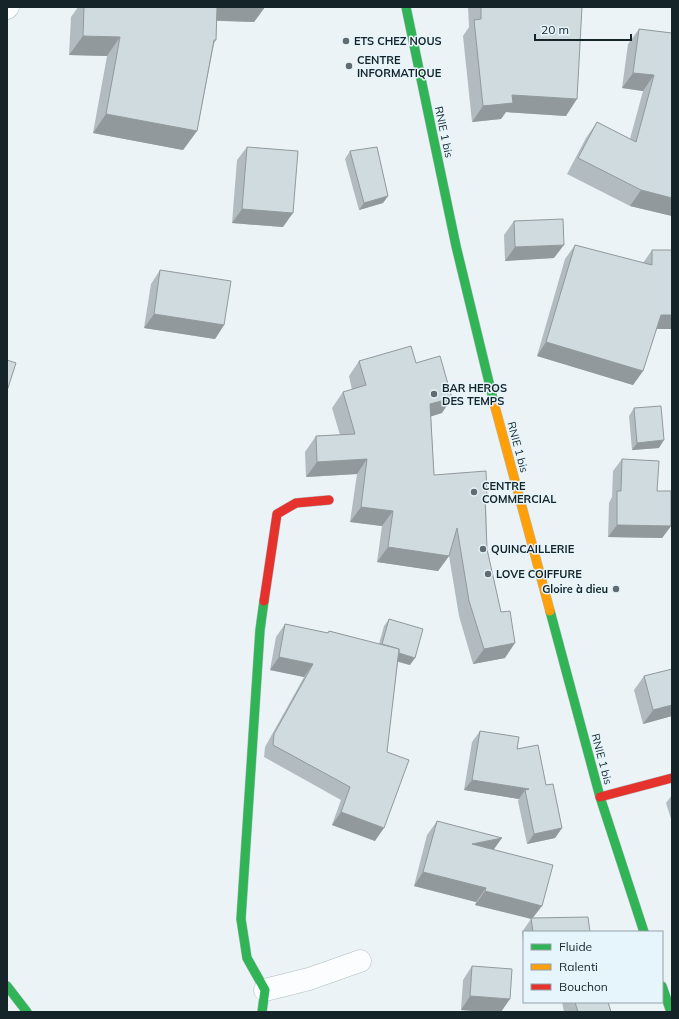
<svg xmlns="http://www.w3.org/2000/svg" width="679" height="1019" font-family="Mulish,sans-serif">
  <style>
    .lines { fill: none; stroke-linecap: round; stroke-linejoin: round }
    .street-casing { stroke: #b1bcc0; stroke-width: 23 }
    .fast-casing { stroke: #b1bcc0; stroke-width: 10 }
    .slow-casing { stroke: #b1bcc0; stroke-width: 10 }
    .jam-casing { stroke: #b1bcc0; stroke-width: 10 }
    .street { stroke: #fcfdfe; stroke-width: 22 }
    .fast { stroke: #30b455; stroke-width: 9 }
    .slow { stroke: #ff9f0a; stroke-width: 9 }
    .jam { stroke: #e5322d; stroke-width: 9 }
    .wall { fill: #b2bcc0 }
    .shaded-wall { fill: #91999c }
    .building { fill: #cfdbdf; stroke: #91999c }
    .poi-dot { fill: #606c71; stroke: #e6f5fb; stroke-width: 1.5 }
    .labels { text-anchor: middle; stroke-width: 3; stroke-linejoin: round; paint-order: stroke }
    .poi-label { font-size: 11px; font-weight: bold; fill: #152429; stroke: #e6f5fb; text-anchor: start }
    .street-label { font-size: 11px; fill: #152429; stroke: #e6f5fb }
  </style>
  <rect width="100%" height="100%" fill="#ebf3f6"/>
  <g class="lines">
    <defs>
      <g id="street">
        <polyline points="7,8 8,7"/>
        <polyline points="265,990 309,979 360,961"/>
      </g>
      <g id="fast">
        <polyline points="406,7 456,246 494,403"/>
        <polyline points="550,611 600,797 644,932"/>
        <polyline points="7,986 27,1012"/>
        <polyline points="662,986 671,1012"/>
        <polyline points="262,1012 265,990 247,958 241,919 260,630 264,601"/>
      </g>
      <polyline id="slow" points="494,403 550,611"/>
      <g id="jam">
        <polyline points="264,601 277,514 296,503 329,500"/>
        <polyline points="600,797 672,778"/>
      </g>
    </defs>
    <use href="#street" class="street-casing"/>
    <use href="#fast" class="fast-casing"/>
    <use href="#slow" class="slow-casing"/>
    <use href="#jam" class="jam-casing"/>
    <use href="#street" class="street"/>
    <use href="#fast" class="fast"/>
    <use href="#slow" class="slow"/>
    <use href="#jam" class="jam"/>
  </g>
  <g class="wall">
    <polygon points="78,7 265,7 254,22 217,21 216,40 214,44 197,131 183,150 93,133 107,56 69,55 71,17"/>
    <polygon points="468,7 582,7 566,116 506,112 501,119 472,122 463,36 469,27"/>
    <polygon points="639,29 672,33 672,216 630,206 567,174 586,138 597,122 630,139 643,91 622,88 628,44"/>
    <polygon points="247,147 283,227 232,223 237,160"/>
    <polygon points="350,151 388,196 383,203 359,210 345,159"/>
    <polygon points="514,221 554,258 505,261 504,235"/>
    <polygon points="575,245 643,263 652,250 656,329 643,371 633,385 537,356 565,259"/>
    <polygon points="160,270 224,325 215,339 144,328 151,284"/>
    <polygon points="359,361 416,363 442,413 431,416 434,475 486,500 487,549 505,658 473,664 459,616 449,556 438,571 377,562 382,526 350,522 357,474 306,477 305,452 316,436 340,435 332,408 343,392 352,390 349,376"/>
    <polygon points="634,408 659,448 632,450 629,416"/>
    <polygon points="622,459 657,491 671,526 662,538 608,537 609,503 612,497 613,471"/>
    <polygon points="389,619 410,665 398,662 375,841 332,825 341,800 264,757 265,747 304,677 270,670 276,637 285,624 327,633 329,631 379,644 384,626"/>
    <polygon points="644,676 672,716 643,724 634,690"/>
    <polygon points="480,731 517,749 546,785 562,828 555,838 527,844 518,801 519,799 464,790 472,742"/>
    <polygon points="672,795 672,822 666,803"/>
    <polygon points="437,821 494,850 532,918 590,932 524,932 524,948 522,932 531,919 475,905 476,902 414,886 427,835"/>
    <polygon points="472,966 501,1012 487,1012 461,1010 463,980"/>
    <polygon points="562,1002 608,1002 611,1012 564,1012"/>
  </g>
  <g class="shaded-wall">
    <polygon points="213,7 265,7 254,22 204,20"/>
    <polygon points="83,36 120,37 107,56 69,55"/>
    <polygon points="633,73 654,75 643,91 622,88"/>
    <polygon points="512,95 577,99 566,116 506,112 501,119 472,122 483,106"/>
    <polygon points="106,114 197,131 183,150 93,133"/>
    <polygon points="641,190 672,198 672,216 630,206"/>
    <polygon points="388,196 383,203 359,210 364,203"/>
    <polygon points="242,209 293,213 283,227 232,223"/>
    <polygon points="564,245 554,258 505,261 515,247"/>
    <polygon points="154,314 224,325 215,339 144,328"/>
    <polygon points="661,315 672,315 672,329 651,329"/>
    <polygon points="546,342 643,371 633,385 537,356"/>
    <polygon points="452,398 442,413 420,420 430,404"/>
    <polygon points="664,440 659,448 632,450 637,443"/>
    <polygon points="367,459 357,474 306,477 317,462"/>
    <polygon points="361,507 393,511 382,526 350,522"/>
    <polygon points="617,525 671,526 662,538 608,537"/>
    <polygon points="388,547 449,556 438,571 377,562"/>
    <polygon points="515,643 505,658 473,664 484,649"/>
    <polygon points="381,648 415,658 410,665 376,655"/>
    <polygon points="279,657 313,664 304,677 270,670"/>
    <polygon points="672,705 672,716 643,724 653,710"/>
    <polygon points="472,780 529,789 525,790 519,799 464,790"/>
    <polygon points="341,812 384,828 375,841 332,825"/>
    <polygon points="562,828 555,838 527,844 534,834"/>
    <polygon points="502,838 492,852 472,844"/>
    <polygon points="423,872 486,888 476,902 414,886"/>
    <polygon points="485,891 542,906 532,919 475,905"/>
    <polygon points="470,996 510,999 501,1012 487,1012 461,1010"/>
  </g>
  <g class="building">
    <polygon points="84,7 217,7 216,40 214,40 197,131 106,114 120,37 83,36"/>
    <polygon points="481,7 582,7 577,99 512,95 513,103 483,106 474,20 481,19"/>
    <polygon points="639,29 672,33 672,198 641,190 578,158 597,122 636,142 654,75 633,73"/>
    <polygon points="247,147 298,151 293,213 242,209"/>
    <polygon points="377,147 388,196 364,203 350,151"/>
    <polygon points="563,219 564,245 515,247 514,221"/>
    <polygon points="575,245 652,265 652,250 672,250 672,315 661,315 643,371 546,342"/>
    <polygon points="160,270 231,281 224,325 154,314"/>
    <polygon points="411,346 416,363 440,356 452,398 430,404 434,475 486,471 487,497 485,497 487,549 501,612 510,611 515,643 484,649 469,601 457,528 449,556 388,547 393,511 361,507 367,459 317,462 316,436 355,434 343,392 366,385 359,361"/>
    <polygon points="7,360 16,363 7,391"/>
    <polygon points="661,406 664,440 637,443 634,408"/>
    <polygon points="622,459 659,461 657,491 671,491 671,526 617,525 617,491 621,491"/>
    <polygon points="389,619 423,629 415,658 399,653 399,649 382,644"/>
    <polygon points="285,624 328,633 329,631 399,649 387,752 409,760 384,828 341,812 350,787 273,745 274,734 313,664 279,657"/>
    <polygon points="672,669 672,705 653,710 644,676"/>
    <polygon points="480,731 519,737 517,749 538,745 546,785 553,784 562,828 534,834 525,790 529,789 472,780"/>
    <polygon points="437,821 502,838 472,844 553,865 542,906 485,891 486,888 423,872"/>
    <polygon points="588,917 590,932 533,932 531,918"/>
    <polygon points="472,966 512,969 510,999 470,996"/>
    <polygon points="575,1002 608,1002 611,1012 578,1012"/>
  </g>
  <g class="poi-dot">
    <circle cx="346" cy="41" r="4"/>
    <circle cx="349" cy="66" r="4"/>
    <circle cx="434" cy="394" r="4"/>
    <circle cx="474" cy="492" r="4"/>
    <circle cx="483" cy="549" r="4"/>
    <circle cx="488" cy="574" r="4"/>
    <circle cx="616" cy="589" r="4"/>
  </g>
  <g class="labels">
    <g class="poi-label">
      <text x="354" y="45">ETS CHEZ NOUS</text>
      <text x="357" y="64">CENTRE<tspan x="357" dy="13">INFORMATIQUE</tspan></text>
      <text x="442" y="392">BAR HEROS<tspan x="442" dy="13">DES TEMPS</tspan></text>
      <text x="482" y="490">CENTRE<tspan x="482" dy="13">COMMERCIAL</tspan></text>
      <text x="491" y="553">QUINCAILLERIE</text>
      <text x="496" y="578">LOVE COIFFURE</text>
      <text x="608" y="593" text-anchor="end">Gloire à dieu</text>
    </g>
    <g class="street-label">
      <text transform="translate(444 132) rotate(78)" y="4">RNIE 1 bis</text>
      <text transform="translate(518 447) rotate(75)" y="4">RNIE 1 bis</text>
      <text transform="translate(602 759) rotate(75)" y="4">RNIE 1 bis</text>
    </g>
  </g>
  <rect width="679" height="1019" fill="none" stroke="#152429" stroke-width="16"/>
  <rect x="523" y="931" width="140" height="72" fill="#e6f5fb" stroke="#92a1a7"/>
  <rect x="531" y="944" width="20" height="6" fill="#30b455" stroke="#92a1a7"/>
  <text x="559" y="951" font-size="12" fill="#152429">Fluide</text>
  <rect x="531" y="964" width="20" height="6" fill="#ff9f0a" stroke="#92a1a7"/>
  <text x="559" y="971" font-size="12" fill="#152429">Ralenti</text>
  <rect x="531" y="984" width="20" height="6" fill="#e5322d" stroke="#92a1a7"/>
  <text x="559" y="991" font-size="12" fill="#152429">Bouchon</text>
  <path d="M535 34v6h96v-6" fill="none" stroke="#152429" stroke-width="2"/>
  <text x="541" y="34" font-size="12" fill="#152429" stroke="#e6f5fb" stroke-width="3" paint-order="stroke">20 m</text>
</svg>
